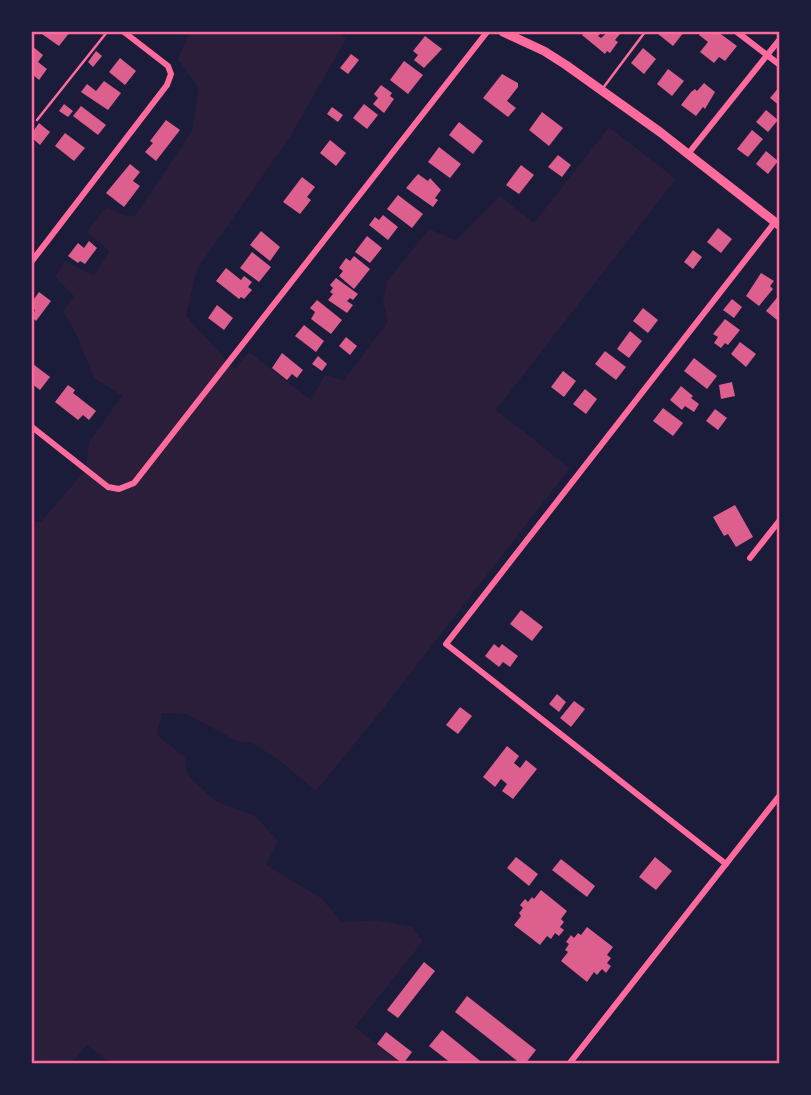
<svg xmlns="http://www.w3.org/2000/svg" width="811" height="1095" font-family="'Exo 2',sans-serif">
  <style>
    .green { fill: #2a1e3b }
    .building { fill: #dd5f8e }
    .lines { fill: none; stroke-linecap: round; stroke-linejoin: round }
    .service { stroke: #ff6b9d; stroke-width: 2.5 }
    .minor { stroke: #ff6b9d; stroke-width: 6 }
    .secondary { stroke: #ff6b9d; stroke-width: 9 }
    .neatline { fill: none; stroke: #ff6b9d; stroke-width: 2.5 }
  </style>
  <rect width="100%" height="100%" fill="#1b1b3a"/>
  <polygon class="green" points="190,32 339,32 346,39 290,137 197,269 186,316 235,369 249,352 311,400 325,375 344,380 388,322 383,302 387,281 429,229 456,240 500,196 534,223 609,127 676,179 496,410 570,468 378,715 316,791 284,764 253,743 237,741 186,714 162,713 157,735 185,757 187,774 215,801 255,816 278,841 266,865 321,898 342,922 378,920 412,927 423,941 355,1027 400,1063 110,1063 87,1045 72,1063 32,1064 32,522 41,522 86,469 89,442 122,396 94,378 77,336 63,311 74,296 55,277 65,261 94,276 109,251 87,232 106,207 127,216 135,216 192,131 199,89 178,59"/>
  <g class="building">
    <polygon points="39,32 70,32 59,46"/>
    <polygon points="585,32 602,32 598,36 601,38 608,32 620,34 615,40 618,42 610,53 607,51 605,54 582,35"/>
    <polygon points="660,32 684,32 673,46 658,34"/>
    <polygon points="701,32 718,32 737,46 725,61 719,57 714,63 700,52 708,42 699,35"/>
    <polygon points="425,36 442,49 424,68 414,60 418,55 413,51"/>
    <polygon points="32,46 43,55 38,62 47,69 39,80 32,74"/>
    <polygon points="643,48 656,59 644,74 631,63"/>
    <polygon points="96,51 102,56 93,67 88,62"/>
    <polygon points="351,54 359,60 348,74 340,68"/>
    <polygon points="120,58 136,71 125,85 109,72"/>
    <polygon points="404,61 423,75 408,94 390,80"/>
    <polygon points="668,69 684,81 672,96 657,84"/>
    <polygon points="502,74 518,83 518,87 507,101 516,108 508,117 483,98"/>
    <polygon points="104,81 121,93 108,110 81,92 87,84 96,91"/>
    <polygon points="704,83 715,92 705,109 703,107 696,116 681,105 691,92 695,89 697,91"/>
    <polygon points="381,85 392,93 390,96 394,99 384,113 373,104 378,98 374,94"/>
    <polygon points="780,86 780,106 770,98"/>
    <polygon points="64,104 73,111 68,117 59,111"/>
    <polygon points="364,104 378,115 367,129 353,118"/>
    <polygon points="81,106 106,125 98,135 73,116"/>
    <polygon points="332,107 343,115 338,122 327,114"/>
    <polygon points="766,110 778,120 768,132 756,122"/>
    <polygon points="542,112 563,128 549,146 529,130"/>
    <polygon points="166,120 180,130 156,161 145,152 153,143 150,141"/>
    <polygon points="459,122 483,141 473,154 449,135"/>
    <polygon points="39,123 50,132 40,145 32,138 32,133"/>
    <polygon points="752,130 763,139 748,157 737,149"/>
    <polygon points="65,133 85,148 74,161 55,146"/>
    <polygon points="330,140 346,153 336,166 320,153"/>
    <polygon points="439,147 461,164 450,178 428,162"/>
    <polygon points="766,151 778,161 768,174 756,164"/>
    <polygon points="558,155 571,165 562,177 548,167"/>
    <polygon points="130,164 140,172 133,181 140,186 124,207 106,193"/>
    <polygon points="521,165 534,175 519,194 506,185"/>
    <polygon points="418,174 428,181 430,178 441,190 435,198 438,200 433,207 406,188"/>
    <polygon points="302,177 315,187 307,197 311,200 300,214 283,202"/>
    <polygon points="398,195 423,214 412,228 387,209"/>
    <polygon points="383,215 398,227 388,240 369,225 375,217 379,220"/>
    <polygon points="718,228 732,239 721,253 707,242"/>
    <polygon points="261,231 280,247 270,261 250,245"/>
    <polygon points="367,236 382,248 370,263 355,252"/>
    <polygon points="89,241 97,248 85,264 80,261 78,263 68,256 78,243 84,248"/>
    <polygon points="693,250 702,257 693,269 684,262"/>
    <polygon points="252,252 271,267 259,282 240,268"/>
    <polygon points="354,256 370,269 354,289 339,276 343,271 339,268 346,258 350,261"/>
    <polygon points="226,268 241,280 244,276 252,282 248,287 252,290 244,299 241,297 239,299 216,281"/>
    <polygon points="761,273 774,281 770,286 773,289 759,306 746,296"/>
    <polygon points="336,278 358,294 353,300 350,298 347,301 353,305 347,313 328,300 333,294 330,292 333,288 330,285"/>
    <polygon points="39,292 51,301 36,321 32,317 35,310 32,307 32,302"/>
    <polygon points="780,294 780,317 777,320 766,311"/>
    <polygon points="732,299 742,307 734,318 723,310"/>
    <polygon points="317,300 342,320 331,334 311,319 315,312 310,308"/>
    <polygon points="217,305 233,318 224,330 208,318"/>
    <polygon points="643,308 658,320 648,333 633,321"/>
    <polygon points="725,319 740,330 728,345 725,343 721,348 714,343 718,337 713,334"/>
    <polygon points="304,325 324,341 316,352 295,336"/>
    <polygon points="630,331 642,341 629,358 617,349"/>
    <polygon points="346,337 357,346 350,355 339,346"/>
    <polygon points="740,342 756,354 746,367 731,354"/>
    <polygon points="605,351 626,367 616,380 595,364"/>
    <polygon points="282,353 303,370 297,378 292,374 287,380 272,368"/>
    <polygon points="318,356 327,364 322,371 312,364"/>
    <polygon points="694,358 717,376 707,389 684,371"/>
    <polygon points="33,364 50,377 40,390 32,384"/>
    <polygon points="563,371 576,381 564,397 551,387"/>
    <polygon points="732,382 735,396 721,399 719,385"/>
    <polygon points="68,385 75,390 73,393 96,411 89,420 83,415 78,420 55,402"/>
    <polygon points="681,386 693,396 691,398 699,404 694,412 685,406 682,410 670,400"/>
    <polygon points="585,389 597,399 586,414 573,404"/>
    <polygon points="663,408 683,423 673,436 653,421"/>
    <polygon points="715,409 727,418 718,430 706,421"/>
    <polygon points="735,505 753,537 736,547 728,534 724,536 713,517"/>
    <polygon points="521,610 543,627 532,641 510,624"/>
    <polygon points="494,644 499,648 502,644 518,656 510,667 503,662 499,667 485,656"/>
    <polygon points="557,694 566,702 559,712 549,704"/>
    <polygon points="574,701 585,709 571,727 560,718"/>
    <polygon points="460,707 472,716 458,734 446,725"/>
    <polygon points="507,746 519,756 514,763 520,768 526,760 537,769 513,799 502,791 507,784 501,779 495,787 483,777"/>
    <polygon points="516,857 538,874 529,886 507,868"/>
    <polygon points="655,857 672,871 656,890 639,877"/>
    <polygon points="561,859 595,886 587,897 552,870"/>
    <polygon points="541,890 567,911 561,919 564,922 560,927 564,930 559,936 555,933 551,939 547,936 540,945 514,925 521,916 519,913 523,908 520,905 525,899 528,902 532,897 534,899"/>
    <polygon points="587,927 613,947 607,955 611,958 607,963 611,966 606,973 602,969 597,975 594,972 587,982 561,961 568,952 565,950 569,944 566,942 571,935 574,938 578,933 581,935"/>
    <polygon points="424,962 435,971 398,1018 387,1010"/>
    <polygon points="467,996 536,1050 525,1064 521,1064 455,1012"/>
    <polygon points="442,1030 484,1064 452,1064 429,1046"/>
    <polygon points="386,1032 412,1052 403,1064 377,1044"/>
  </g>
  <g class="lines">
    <g class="service">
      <polyline points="603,88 645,32"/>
      <polyline points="37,120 107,32"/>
    </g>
    <g class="minor">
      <polyline points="737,32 780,65"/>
      <polyline points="688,154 780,39"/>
      <polyline points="32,261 167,85 171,74 168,66 124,32"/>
      <polyline points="32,427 108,487 119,489 134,483 487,32"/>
      <polyline points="750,558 780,520"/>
      <polyline points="726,864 446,644 775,222"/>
      <polyline points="569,1064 780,795"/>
    </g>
    <polyline class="secondary" points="503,32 544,51 566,65 660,132 780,226"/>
  </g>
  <rect width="811" height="1095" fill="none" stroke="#1b1b3a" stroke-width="66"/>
  <rect x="33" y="33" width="745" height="1029" class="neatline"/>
</svg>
